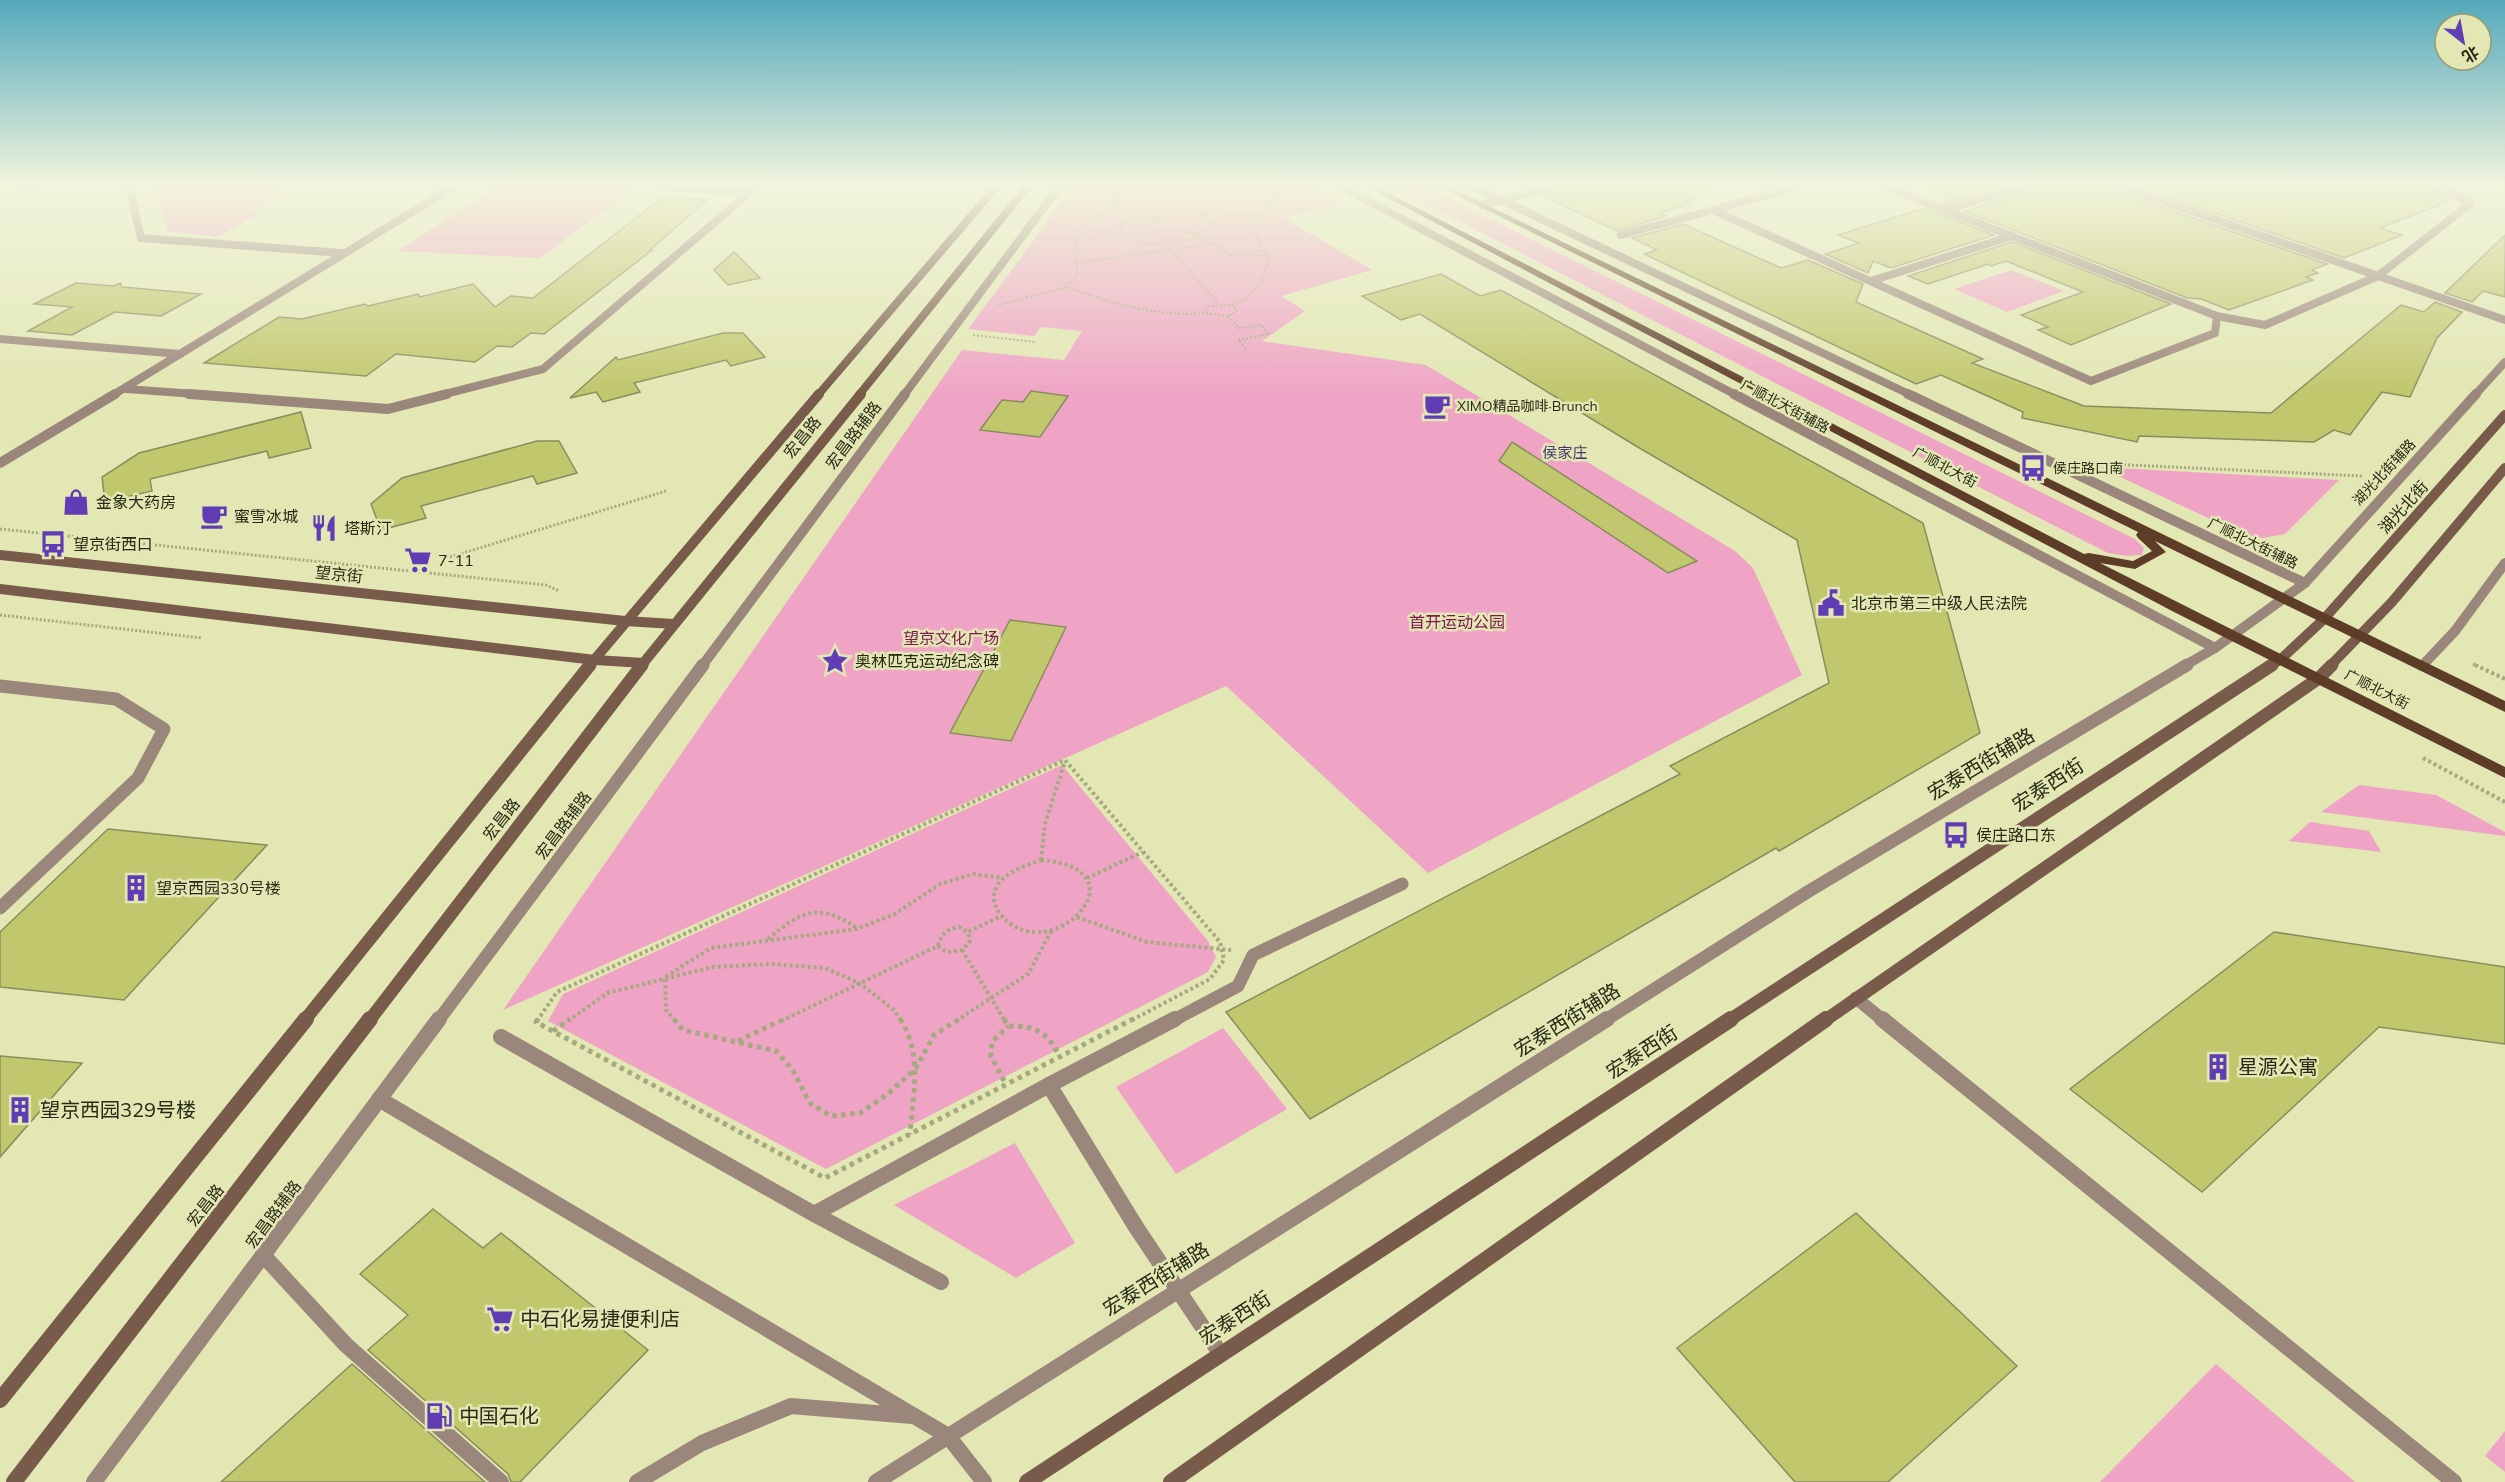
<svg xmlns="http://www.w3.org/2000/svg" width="2505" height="1482" font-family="Mulish,'Noto Sans SC',sans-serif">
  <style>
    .green { fill: #efa4c5 }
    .building { fill: #c1c76d; stroke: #898d5d; stroke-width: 1.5 }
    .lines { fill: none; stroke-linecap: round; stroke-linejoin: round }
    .path-far3 { stroke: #a5a97f; stroke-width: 2; stroke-dasharray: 2 2; stroke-linecap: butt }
    .path-far2 { stroke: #a5a97f; stroke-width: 3; stroke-dasharray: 2 2; stroke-linecap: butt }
    .path-far1 { stroke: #a5a97f; stroke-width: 4; stroke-dasharray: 3 3; stroke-linecap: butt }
    .path { stroke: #a5a97f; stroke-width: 5; stroke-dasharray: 4.5 4.5; stroke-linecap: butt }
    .lane-far2 { stroke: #9b867b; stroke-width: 8 }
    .lane-far1 { stroke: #9b867b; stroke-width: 13 }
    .lane { stroke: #9b867b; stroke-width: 16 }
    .street-far3 { stroke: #9b867b; stroke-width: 8 }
    .street-far2 { stroke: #9b867b; stroke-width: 10 }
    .street-far1 { stroke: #9b867b; stroke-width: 13 }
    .street { stroke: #9b867b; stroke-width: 16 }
    .secondary-far3 { stroke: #785b4a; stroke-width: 8 }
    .secondary-far2 { stroke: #785b4a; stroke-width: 10 }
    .secondary-far1 { stroke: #785b4a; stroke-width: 13 }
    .secondary { stroke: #785b4a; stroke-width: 16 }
    .primary { fill: #5e3d28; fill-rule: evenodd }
    .labels { text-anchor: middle; stroke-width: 5; stroke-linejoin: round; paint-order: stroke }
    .far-poi-label { font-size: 14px; fill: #282a16; stroke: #e2e7b3; text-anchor: start }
    .far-street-label { font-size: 14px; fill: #282a16; stroke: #e2e7b3 }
    .far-neighbourhood-label { font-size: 15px; fill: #443672; stroke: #e2e7b3 }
    .street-label { font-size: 16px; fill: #282a16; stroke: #e2e7b3 }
    .poi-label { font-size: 16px; fill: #282a16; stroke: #e2e7b3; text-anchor: start }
    .park-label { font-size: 16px; fill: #7c174f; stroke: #e2e7b3 }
    .near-street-label { font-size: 20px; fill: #282a16; stroke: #e2e7b3 }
    .near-poi-label { font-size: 20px; fill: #282a16; stroke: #e2e7b3; text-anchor: start }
  </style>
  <rect width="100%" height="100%" fill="#e2e7b3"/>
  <g class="green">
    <polygon points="155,187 261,187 258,189 289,192 251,210 261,213 217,237 167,231"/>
    <polygon points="496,187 577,187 632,190 540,258 398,251"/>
    <polygon points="1073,187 1313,187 1341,203 1284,218 1372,270 1281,296 1305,311 1262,341 1426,365 1735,551 1753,568 1802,675 1428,873 1226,686 503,1010 962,350 1064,360 1082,331 1041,327 1034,336 968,329"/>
    <polygon points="1392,187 1426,187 2135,539 2144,548 2142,555 2127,556 2108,553"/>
    <polygon points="2011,270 2064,291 2007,312 1954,289"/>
    <polygon points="2099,467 2339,480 2285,534 2263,538 2242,534"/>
    <polygon points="1062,765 1208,941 1216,957 1208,972 826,1169 548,1021 563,994"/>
    <polygon points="2359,785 2436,795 2505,832 2505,836 2321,812"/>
    <polygon points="2310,822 2369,831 2381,852 2289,841"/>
    <polygon points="1223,1028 1287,1109 1176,1174 1116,1087"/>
    <polygon points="1015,1143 1075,1243 1016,1278 894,1205"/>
    <polygon points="2216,1364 2355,1482 2100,1482"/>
    <polygon points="2505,1431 2505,1472 2485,1456"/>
  </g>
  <g class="building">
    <polygon points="1560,187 1709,187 1710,194 1684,202 1690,204 1659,213 1666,216 1617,231 1543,196 1556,193"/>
    <polygon points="1930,187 2003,187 1945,204 1942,202 1954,199 1929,189"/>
    <polygon points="2029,187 2116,187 2120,193 2327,264 2312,270 2318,273 2306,277 2313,280 2229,310 2201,299 2187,298 1964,211 2025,193"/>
    <polygon points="2140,187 2423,187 2427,193 2452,200 2380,228 2402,235 2344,258"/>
    <polygon points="663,197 707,200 650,250 652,250 544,334 531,333 512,347 497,346 475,362 396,354 366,376 204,363 279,317 302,319 365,304 368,306 418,294 420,297 473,284 495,307 511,296 533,298"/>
    <polygon points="1924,208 1994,235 1891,268 1873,261 1868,273 1825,254 1859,243 1838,235"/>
    <polygon points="1683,224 1781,268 1808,260 1863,284 1856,302 1983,359 1972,363 2084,406 2271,413 2401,305 2424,312 2435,302 2462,312 2437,338 2410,397 2382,392 2350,435 2334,430 2314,442 2139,436 2137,442 2022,418 2023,412 1941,375 1916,384 1644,254 1657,250 1632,238"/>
    <polygon points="2505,235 2505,297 2483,291 2472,302 2445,293"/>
    <polygon points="2012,242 2171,304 2071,345 2038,330 2048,327 2021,315 2083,292 2006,261 1991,266 1988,264 1928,284 1908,276"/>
    <polygon points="734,252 760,278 728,285 714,270"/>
    <polygon points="1441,274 1480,296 1501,290 1923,523 1980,733 1779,851 1776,848 1310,1119 1226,1012 1680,774 1670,766 1829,683 1797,540 1636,446 1420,314 1401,320 1362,296"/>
    <polygon points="76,283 114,286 120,283 122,287 201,294 161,316 115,312 72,335 28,331 72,307 34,304"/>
    <polygon points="723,333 743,333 765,357 731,366 726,360 634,383 640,392 603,402 596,392 570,398 616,357 618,360"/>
    <polygon points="1031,391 1068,396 1040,437 980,430 1002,400 1023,402"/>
    <polygon points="301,412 311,448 269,458 267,451 150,479 152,491 105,502 102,477 139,453"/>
    <polygon points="537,441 559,441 577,473 537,484 533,476 421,506 426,518 381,530 371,504 402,478"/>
    <polygon points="1512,442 1697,561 1668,573 1499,461"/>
    <polygon points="1010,620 1066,627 1011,741 950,733"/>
    <polygon points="108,829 267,845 124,1000 0,987 0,932"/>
    <polygon points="2274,932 2505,967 2505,1044 2379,1027 2202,1192 2070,1089"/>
    <polygon points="0,1056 82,1063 0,1157"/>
    <polygon points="433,1209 483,1248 501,1233 648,1350 520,1482 511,1482 508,1474 368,1350 408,1315 360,1274"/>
    <polygon points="1856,1213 2017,1366 1888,1482 1795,1482 1677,1348"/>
    <polygon points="352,1364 485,1482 221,1482"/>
  </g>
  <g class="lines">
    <g class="path-far3">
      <path d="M1122,187L1115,208C1080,225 1068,232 1078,273L1067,287C1114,304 1156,317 1206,313L1207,306L1232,305L1246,299L1261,282L1269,261L1256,237L1263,215L1276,193L1272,187"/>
      <polyline points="0,194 38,187"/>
      <polyline points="1115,208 1263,215"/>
      <polyline points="1200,218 1218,224"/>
      <polyline points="1083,228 1119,234 1123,222 1171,215 1199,218 1208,212"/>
      <polyline points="1152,229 1146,224 1158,222 1155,218"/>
      <polyline points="1119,234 1136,235"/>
      <polyline points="1196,234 1166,229 1136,235 1146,245 1163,243 1170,250 1215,243 1230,255 1266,256"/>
      <polyline points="1164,243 1199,237"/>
      <polyline points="1207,244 1196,234 1218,224"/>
      <polyline points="1075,263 1170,250 1218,303"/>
      <polyline points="999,305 1067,287"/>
      <polyline points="1206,313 1228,316 1237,311 1233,305"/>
      <polyline points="1228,316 1239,328 1261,325 1269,334 1238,340 1247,350"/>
      <polyline points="973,335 1035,342"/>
    </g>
    <g class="path-far2">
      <polyline points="2108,464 2362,476"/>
      <polyline points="0,529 546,585 559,591"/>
      <polyline points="450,557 666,491"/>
      <polyline points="0,615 202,638"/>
      <polyline points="2473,664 2478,666"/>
    </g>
    <g class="path-far1">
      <polyline points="2475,665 2505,679"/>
      <polyline points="2423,758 2505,802"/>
      <path d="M1041,860C1141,868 1064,956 1014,926C991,912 985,888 1011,873C1020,867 1031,864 1041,860Z"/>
      <polyline points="1041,860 1045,824 1065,761"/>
      <polyline points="1087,878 1143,852"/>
      <polyline points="1077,917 1147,942 1231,950"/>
      <path d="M768,939C801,911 819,902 857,928"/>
      <path d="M938,946C941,934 947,929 959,927L968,932"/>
      <polyline points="962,950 1005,1021"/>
      <polyline points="537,1021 557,992 1065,760 1220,942 1224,960 1210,979 1130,1021"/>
      <polyline points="568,1021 607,993 713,967 770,964 825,968 859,983 894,1010 901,1021"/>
      <polyline points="675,1021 666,1010 665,977 711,948 857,929 895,914 940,884 973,874 1003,878"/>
      <polyline points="781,1021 938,946 946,952 962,950 970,941 968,932 999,917"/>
      <polyline points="956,1021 1028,974 1052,930"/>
    </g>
    <g class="path">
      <polyline points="538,1019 536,1022 825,1178 1133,1019"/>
      <polyline points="674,1019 683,1030 776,1051 792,1069 810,1103 831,1116 860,1113 889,1093 916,1068 934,1035 959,1019"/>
      <path d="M900,1019C923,1053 913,1096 910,1134"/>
      <path d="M1004,1019L1008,1026C1033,1025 1047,1031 1058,1054"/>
      <polyline points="553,1031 570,1019"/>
      <polyline points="738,1041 784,1019"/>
      <polyline points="1004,1081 991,1056 992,1042 1008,1026"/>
    </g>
    <polyline class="lane-far2" points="1482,205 1554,187"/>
    <polyline class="lane-far1" points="1172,1021 1238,986 1253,955 1402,884"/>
    <g class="lane">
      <polyline points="501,1037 814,1214 941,1282"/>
      <polyline points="1049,1085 1136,1227 1220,1353"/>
      <polyline points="379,1099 948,1436 984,1482"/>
      <polyline points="814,1214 1049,1085 1175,1019"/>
      <polyline points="263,1255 346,1345 501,1482"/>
      <polyline points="637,1482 702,1443 791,1406 912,1416"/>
    </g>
    <g class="street-far3">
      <polyline points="129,187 141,238 342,253"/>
      <polyline points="665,187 750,192"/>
      <polyline points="1342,187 1736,395"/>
      <polyline points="1474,187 1911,395"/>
      <polyline points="1887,187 1945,210"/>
      <polyline points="2023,187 1945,210 2217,316 2265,325 2378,276 2471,203 2453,194 2429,187"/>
      <polyline points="2122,187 2505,320"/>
      <polyline points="1713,210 2091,381 2215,333 2217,316"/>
      <polyline points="1621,235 1797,187"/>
      <polyline points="1871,281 2012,236"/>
      <polyline points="0,339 180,354"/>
      <polyline points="127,389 209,395"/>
      <polyline points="113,395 453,187"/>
      <polyline points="441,395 543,369 756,187"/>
      <polyline points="904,395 1059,187"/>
      <polyline points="2475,395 2505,362"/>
    </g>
    <g class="street-far2">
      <polyline points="189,394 388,409 447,394"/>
      <polyline points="1734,394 2215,648"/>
      <polyline points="1908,394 2305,583"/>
      <polyline points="0,463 115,394"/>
      <polyline points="702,666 905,394"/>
      <polyline points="2184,666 2215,648 2305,583 2476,394"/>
      <polyline points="2422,666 2455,631 2505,563"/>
    </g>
    <g class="street-far1">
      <polyline points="0,686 116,699 164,729 138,778 0,908"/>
      <polyline points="1856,998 1884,1021"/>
      <polyline points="438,1021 703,665"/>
      <polyline points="1604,1021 1809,891 2187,665"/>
    </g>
    <g class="street">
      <polyline points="1882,1019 2454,1482"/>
      <polyline points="94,1482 439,1019"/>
      <polyline points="876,1482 1607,1019"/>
    </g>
    <g class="secondary-far3">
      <polyline points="818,395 996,187"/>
      <polyline points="859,395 1027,187"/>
    </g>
    <g class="secondary-far2">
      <polyline points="0,555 625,621 674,624"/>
      <polyline points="0,589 595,660 644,663"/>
      <polyline points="589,666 819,394"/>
      <polyline points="641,666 861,394"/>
      <polyline points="2270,666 2281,659 2324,619 2505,415"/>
      <polyline points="2330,666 2392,602 2505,468"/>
    </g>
    <g class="secondary-far1">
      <polyline points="304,1021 590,665"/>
      <polyline points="369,1021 642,665"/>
      <polyline points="1728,1021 2272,665"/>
      <polyline points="1824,1021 2319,678 2332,665"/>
    </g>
    <g class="secondary">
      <polyline points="0,1400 306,1019"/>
      <polyline points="14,1482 370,1019"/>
      <polyline points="1027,1482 1731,1019"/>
      <polyline points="1171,1482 1826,1019"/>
    </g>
    <polygon class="primary" points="1367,187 1377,187 2084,554 2089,553 2133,561 2152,551 2138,538 2136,535 2138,532 1440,187 1450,187 2505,701 2505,712 2155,541 2166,552 2135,569 2100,563 2505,767 2505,778 2174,612"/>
  </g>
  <linearGradient id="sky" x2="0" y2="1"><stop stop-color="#54a9bc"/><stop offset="0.47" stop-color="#f2f4dd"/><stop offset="1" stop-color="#f2f4dd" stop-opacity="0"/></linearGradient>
  <rect width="2505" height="394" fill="url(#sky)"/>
  <defs>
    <symbol id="cafe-bare" viewBox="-9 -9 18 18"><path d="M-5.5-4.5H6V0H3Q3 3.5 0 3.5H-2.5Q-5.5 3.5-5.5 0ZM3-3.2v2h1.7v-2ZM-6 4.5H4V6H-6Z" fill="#613db5" stroke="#e2e7b3" stroke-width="2.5" paint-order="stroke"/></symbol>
    <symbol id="bus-bare" viewBox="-9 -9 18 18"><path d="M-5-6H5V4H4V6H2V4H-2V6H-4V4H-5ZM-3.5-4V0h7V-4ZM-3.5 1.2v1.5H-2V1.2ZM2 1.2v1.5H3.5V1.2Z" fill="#613db5" stroke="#e2e7b3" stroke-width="2.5" paint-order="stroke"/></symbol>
    <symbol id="shop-bare" viewBox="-9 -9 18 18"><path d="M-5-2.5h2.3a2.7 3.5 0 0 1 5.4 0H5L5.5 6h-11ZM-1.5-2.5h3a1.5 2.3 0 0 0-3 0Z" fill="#613db5" stroke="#e2e7b3" stroke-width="2.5" paint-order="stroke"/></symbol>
    <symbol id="restaurant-bare" viewBox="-9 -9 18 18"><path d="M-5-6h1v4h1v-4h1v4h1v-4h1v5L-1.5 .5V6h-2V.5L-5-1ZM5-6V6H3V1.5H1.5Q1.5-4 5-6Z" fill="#613db5" stroke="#e2e7b3" stroke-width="2.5" paint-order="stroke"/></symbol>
    <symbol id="supermarket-bare" viewBox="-9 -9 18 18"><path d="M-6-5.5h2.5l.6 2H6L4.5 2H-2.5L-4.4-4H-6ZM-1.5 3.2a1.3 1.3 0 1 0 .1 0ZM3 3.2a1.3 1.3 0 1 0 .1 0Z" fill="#613db5" stroke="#e2e7b3" stroke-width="2.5" paint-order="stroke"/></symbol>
    <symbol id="civic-bare" viewBox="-9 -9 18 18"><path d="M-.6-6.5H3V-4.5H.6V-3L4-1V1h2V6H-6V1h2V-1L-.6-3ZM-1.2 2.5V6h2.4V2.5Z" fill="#613db5" stroke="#e2e7b3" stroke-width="2.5" paint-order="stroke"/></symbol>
    <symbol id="sight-bare" viewBox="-9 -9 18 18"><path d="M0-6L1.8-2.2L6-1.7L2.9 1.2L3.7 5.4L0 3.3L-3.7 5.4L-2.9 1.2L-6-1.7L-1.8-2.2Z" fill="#613db5" stroke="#e2e7b3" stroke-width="2.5" paint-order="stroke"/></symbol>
    <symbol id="building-bare" viewBox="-9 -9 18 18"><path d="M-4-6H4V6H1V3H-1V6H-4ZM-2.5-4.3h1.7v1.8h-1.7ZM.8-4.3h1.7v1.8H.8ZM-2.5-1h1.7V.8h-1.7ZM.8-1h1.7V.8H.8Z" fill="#613db5" stroke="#e2e7b3" stroke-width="2.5" paint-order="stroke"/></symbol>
    <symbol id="fuel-bare" viewBox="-9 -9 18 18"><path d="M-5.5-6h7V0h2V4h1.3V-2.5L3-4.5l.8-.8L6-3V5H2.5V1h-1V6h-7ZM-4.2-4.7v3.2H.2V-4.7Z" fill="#613db5" stroke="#e2e7b3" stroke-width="2.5" paint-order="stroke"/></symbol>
  </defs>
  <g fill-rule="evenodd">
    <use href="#cafe-bare" x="1418" y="387" width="38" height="38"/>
    <use href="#bus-bare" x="2014" y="449" width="38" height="38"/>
    <use href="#shop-bare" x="57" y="483" width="38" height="38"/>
    <use href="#cafe-bare" x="195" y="497" width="38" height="38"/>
    <use href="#restaurant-bare" x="305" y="509" width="38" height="38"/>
    <use href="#bus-bare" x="34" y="525" width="38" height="38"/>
    <use href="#supermarket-bare" x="399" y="541" width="38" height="38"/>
    <use href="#civic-bare" x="1812" y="584" width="38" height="38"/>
    <use href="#sight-bare" x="816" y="642" width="38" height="38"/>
    <use href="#bus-bare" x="1937" y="816" width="38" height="38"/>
    <use href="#building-bare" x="117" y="869" width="38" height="38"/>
    <use href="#building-bare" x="2199" y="1048" width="38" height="38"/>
    <use href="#building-bare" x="1" y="1091" width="38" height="38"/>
    <use href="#supermarket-bare" x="481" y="1300" width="38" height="38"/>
    <use href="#fuel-bare" x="420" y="1397" width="38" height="38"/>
  </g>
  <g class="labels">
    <g class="far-poi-label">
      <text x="1457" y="411">XIMO精品咖啡·Brunch</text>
      <text x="2053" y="473">侯庄路口南</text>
    </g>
    <g class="far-street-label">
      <text transform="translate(1785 406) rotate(28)" y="5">广顺北大街辅路</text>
      <text transform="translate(1945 467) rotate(28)" y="5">广顺北大街</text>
      <text transform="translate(2384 472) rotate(-47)" y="5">湖光北街辅路</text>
      <text transform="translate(2253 543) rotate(26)" y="5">广顺北大街辅路</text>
      <text transform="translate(2377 689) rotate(27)" y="5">广顺北大街</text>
    </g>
    <g class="far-neighbourhood-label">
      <text x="1565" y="458">侯家庄</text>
    </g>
    <g class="street-label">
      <text transform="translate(853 435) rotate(-53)" y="6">宏昌路辅路</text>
      <text transform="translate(802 437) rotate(-51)" y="6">宏昌路</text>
      <text transform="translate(2403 507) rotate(-48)" y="6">湖光北街</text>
      <text transform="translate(339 574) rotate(6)" y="6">望京街</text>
      <text transform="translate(501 819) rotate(-52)" y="6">宏昌路</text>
      <text transform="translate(563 825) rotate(-53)" y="6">宏昌路辅路</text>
      <text transform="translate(205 1205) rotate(-52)" y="6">宏昌路</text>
      <text transform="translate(273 1214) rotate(-53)" y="6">宏昌路辅路</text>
    </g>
    <g class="poi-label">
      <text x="96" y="508">金象大药房</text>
      <text x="234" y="522">蜜雪冰城</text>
      <text x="344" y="534">塔斯汀</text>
      <text x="73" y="550">望京街西口</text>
      <text x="438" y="566">7-11</text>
      <text x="1851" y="609">北京市第三中级人民法院</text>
      <text x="855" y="667">奥林匹克运动纪念碑</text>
      <text x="1976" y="841">侯庄路口东</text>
      <text x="156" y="894">望京西园330号楼</text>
    </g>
    <g class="park-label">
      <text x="1457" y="628">首开运动公园</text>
      <text x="951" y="644">望京文化广场</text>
    </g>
    <g class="near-street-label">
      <text transform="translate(1981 764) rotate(-31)" y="7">宏泰西街辅路</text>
      <text transform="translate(2048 785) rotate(-33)" y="7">宏泰西街</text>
      <text transform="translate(1567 1020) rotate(-32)" y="7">宏泰西街辅路</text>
      <text transform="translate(1642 1052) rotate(-33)" y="7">宏泰西街</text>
      <text transform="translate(1156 1279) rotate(-32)" y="7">宏泰西街辅路</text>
      <text transform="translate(1235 1318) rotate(-33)" y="7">宏泰西街</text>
    </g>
    <g class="near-poi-label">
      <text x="2238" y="1074">星源公寓</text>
      <text x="40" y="1117">望京西园329号楼</text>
      <text x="520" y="1326">中石化易捷便利店</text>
      <text x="459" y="1423">中国石化</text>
    </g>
  </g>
  <g transform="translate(2463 42) rotate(149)"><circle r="28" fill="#e2e7b3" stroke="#989b74" stroke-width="1.5"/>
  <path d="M0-4.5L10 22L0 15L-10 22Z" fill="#613db5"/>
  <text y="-9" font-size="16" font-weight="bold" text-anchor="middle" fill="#282a16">北</text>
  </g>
</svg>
